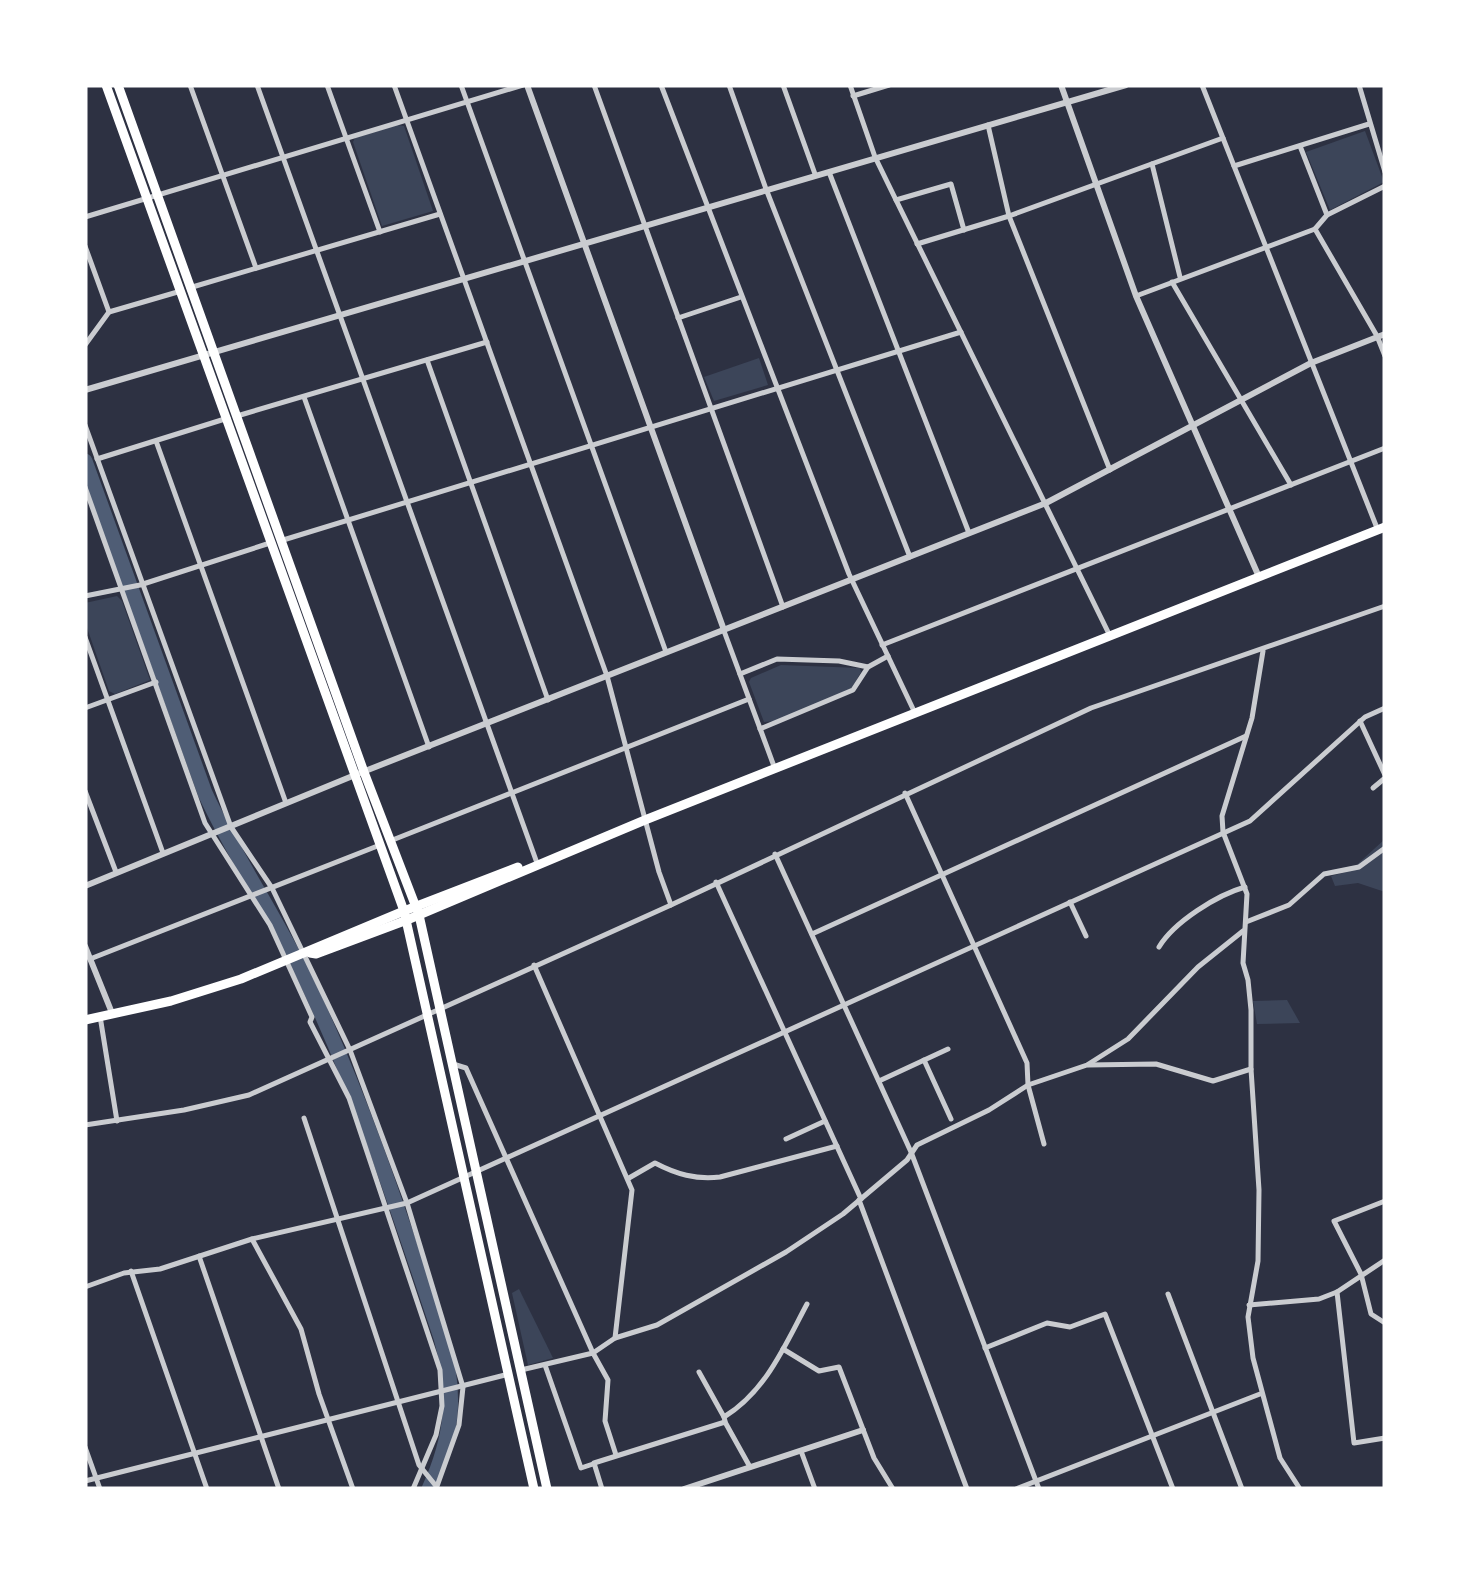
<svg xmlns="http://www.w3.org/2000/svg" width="1470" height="1574" font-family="'Titillium Web',sans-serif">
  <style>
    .green { fill: #3c4559 }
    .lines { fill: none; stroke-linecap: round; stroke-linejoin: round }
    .river { stroke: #4f5d75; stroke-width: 15 }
    .minor { stroke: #caccd0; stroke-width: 5 }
    .tertiary { stroke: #caccd0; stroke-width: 6 }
    .primary { stroke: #fff; stroke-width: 9 }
    .trunk { stroke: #fff; stroke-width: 9 }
  </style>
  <rect width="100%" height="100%" fill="#2d3142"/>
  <g class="green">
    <polygon points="397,125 404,126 433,211 382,226 353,142 355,138"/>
    <polygon points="1365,131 1384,182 1330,210 1306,152"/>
    <polygon points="759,358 768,385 714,401 704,377"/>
    <polygon points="117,596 122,601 150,680 115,694 109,691 85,622 85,603"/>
    <polygon points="781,665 860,668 861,672 849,693 778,721 764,722 749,682 751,678"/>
    <polygon points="1385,839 1385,892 1358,883 1335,886 1331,876 1350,871"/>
    <polygon points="1287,1000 1300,1023 1257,1024 1253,1001"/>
    <polygon points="519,1289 553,1358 528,1365 512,1293"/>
  </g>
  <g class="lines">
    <path class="river" d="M85,461L205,793C234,856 273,912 303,974C360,1092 400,1215 441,1338C457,1393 453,1436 429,1489"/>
    <g class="minor">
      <polyline points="190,85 256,268"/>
      <polyline points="257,85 537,863"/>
      <polyline points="327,85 380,232"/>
      <polyline points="394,85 607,676 659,872 671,905"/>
      <polyline points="461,85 666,652"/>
      <polyline points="594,85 783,607"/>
      <polyline points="661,85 849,574 914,711"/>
      <polyline points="729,85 766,189 910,557"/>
      <polyline points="783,85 815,174"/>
      <polyline points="850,85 875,157 896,200 1110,636"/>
      <polyline points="1202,85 1377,528"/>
      <polyline points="1359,85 1385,172"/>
      <polyline points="853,96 889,85"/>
      <polyline points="988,125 1009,216 1110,470"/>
      <polyline points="1300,146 1327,215"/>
      <polyline points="1152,164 1180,277"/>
      <polyline points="1234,166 1369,124"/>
      <polyline points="829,172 969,533"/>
      <polyline points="896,200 951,184 964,230"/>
      <polyline points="85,217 523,85"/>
      <polyline points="1315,229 1377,336 1385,356"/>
      <polyline points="917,244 1009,216 1223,138"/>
      <polyline points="85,246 109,312 181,291"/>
      <polyline points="1172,282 1291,485"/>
      <polyline points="189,288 440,214"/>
      <polyline points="1136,296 1315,229 1327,215 1385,186"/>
      <polyline points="678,318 741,297"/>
      <polyline points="85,345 109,312"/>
      <polyline points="427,360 548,700"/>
      <polyline points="304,397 429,747"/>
      <polyline points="237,416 487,342"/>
      <polyline points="85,425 231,827 272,888 350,1050 407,1203 463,1387 459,1425 436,1489"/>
      <polyline points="156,441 286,803"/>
      <polyline points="97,459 228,418"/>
      <polyline points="85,487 205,823 270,925 312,1017 310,1022 349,1098 440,1370 442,1406 436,1435 413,1489"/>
      <polyline points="280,541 961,332"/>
      <polyline points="85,596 140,585 270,543"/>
      <polyline points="724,631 775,769"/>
      <polyline points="85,637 163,853"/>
      <polyline points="882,645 1385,448"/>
      <polyline points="1263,651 1252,718 1222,816 1223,832 1247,894 1243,963 1248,980 1251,1010 1251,1069 1259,1190 1258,1261 1248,1317 1253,1358 1280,1458 1300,1489"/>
      <polyline points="740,674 777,659 839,661 868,667"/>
      <polyline points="85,708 156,682"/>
      <polyline points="1360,721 1385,775"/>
      <polyline points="760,729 853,690 868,667 888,656"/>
      <polyline points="1373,788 1385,778"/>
      <polyline points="85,791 116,872"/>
      <polyline points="905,793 1027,1063 1028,1085 1044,1144"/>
      <polyline points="390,841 749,699"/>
      <polyline points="775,854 911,1152 1039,1489"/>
      <polyline points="716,882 861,1199"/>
      <polyline points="1070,902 1086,936"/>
      <polyline points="1246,922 1289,905 1324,874 1359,867 1385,848"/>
      <polyline points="812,934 1246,736"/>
      <path d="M1159,947C1174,922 1217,895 1245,887"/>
      <polyline points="90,959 380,845"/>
      <polyline points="534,965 632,1190 615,1338"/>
      <polyline points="100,1016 117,1121"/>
      <polyline points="924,1060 951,1119"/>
      <polyline points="453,1064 466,1068 593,1353 608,1380 605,1421 616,1455"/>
      <polyline points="1088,1065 1156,1064 1213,1081 1251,1069"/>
      <polyline points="879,1081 948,1049"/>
      <polyline points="304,1118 419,1465 436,1486"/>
      <polyline points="85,1125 184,1110 249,1095 671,905 1091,708 1385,606"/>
      <polyline points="786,1139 825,1121"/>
      <path d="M629,1178L655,1163C676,1174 696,1180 720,1177L837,1146"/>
      <polyline points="859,1200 967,1489"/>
      <polyline points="1385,1201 1334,1221 1361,1274 1371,1314 1385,1323"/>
      <polyline points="252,1239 301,1329 319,1394 353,1489"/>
      <polyline points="199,1256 279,1489"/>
      <polyline points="131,1271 207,1489"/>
      <polyline points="85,1287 124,1273 160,1269 252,1239 407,1203 1250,821 1365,717 1385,708"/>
      <polyline points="1337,1292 1354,1443 1385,1438"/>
      <polyline points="1168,1294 1242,1489"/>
      <polyline points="1249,1305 1319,1299 1337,1292 1385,1260"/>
      <polyline points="985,1348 1047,1323 1070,1327 1105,1314 1173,1489"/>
      <polyline points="783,1349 819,1371 839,1367 874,1458 893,1489"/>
      <polyline points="545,1365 581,1468 593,1464"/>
      <polyline points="521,1370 593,1353 615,1338 657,1325 786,1252 843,1214 907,1160 917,1145 989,1110 1028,1085 1087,1065 1128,1039 1198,967 1243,931"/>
      <polyline points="699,1372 724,1417"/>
      <path d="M725,1421L724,1417C766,1391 784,1347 807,1304"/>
      <polyline points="85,1447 100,1489"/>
      <polyline points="801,1451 815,1489"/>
      <polyline points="85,1481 509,1374"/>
      <polyline points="602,1489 594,1463 725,1422 750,1467"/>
      <polyline points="1016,1489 1260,1394"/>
    </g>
    <g class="tertiary">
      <polyline points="527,85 724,630"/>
      <polyline points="1061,85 1136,296 1259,577"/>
      <polyline points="85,390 1126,85"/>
      <polyline points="85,886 355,775 1046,503 1311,363 1385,334"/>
      <polyline points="85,946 112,1013"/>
      <polyline points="684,1489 863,1430"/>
    </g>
    <g class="primary">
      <polyline points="106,85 404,911 534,1489"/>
      <polyline points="118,85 364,772 419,915 547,1489"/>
    </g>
    <g class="trunk">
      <polyline points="310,953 316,954 407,920 645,820 1385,527"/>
      <polyline points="85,1020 171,1001 241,979 404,911 518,867"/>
    </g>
  </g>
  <rect width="1470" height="1574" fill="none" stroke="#ffffff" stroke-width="175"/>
</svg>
